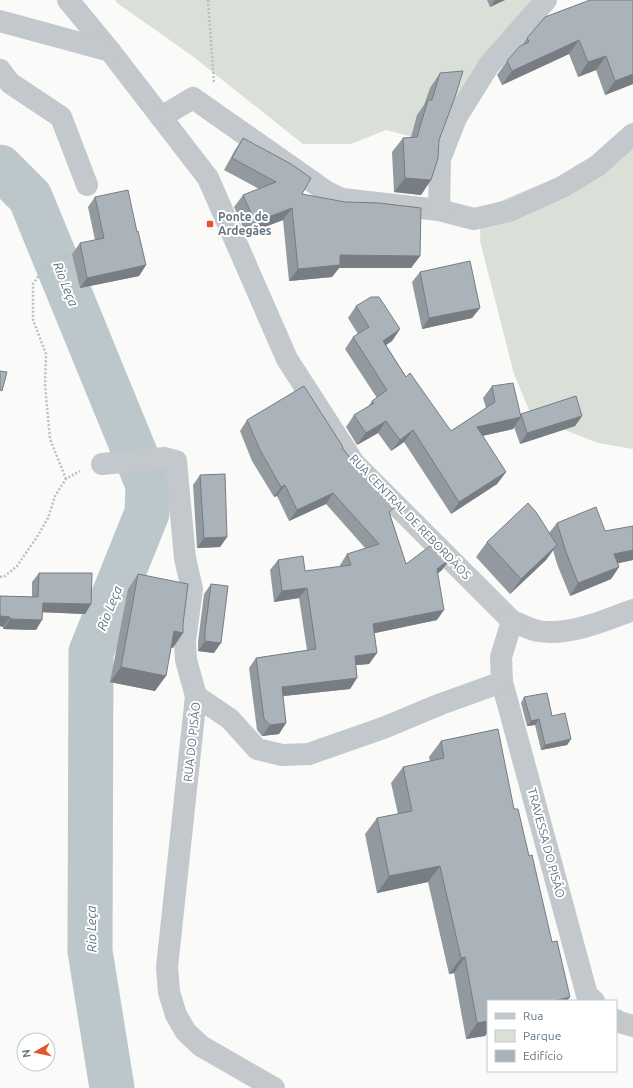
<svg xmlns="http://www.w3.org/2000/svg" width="633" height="1088" font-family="Ubuntu,sans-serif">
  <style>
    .green { fill: #dadfd7 }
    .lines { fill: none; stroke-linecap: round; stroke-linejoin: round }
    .river { stroke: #bbc7cb; stroke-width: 45 }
    .path { stroke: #bbbfc2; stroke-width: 2.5; stroke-dasharray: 2 2; stroke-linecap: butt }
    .street { stroke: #c3c8cc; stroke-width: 22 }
    .wall { fill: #929a9f }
    .shaded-wall { fill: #777d82 }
    .building { fill: #aab3b9; stroke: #777d82 }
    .poi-dot { fill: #e4572e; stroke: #fff; stroke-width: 1.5 }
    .labels { text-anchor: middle; stroke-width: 4; stroke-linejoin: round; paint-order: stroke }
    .poi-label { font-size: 12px; font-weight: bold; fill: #657683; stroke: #fff; text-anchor: start }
    .street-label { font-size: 12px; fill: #657683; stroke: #fff }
    .water-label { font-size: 13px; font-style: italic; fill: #60757c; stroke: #fff }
  </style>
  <rect width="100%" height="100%" fill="#fafaf8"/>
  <g class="green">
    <polygon points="115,0 538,0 436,143 386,130 351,144 303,144 191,55 117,3"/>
    <polygon points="633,143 633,449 598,443 532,417 514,374 480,241 481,209 621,151"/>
  </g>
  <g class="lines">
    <polyline class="river" points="0,167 30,197 148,485 147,513 91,652 90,951 112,1088"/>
    <g class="path">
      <polyline points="208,0 214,83"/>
      <polyline points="66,479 50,439 45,385 46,354 33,320 33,284 42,271 70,253"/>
      <polyline points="0,577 5,576 17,566 37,537 48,518 55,496 66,479 80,471"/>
    </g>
    <g class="street">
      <path d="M68,0L110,51L208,178L287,359L354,463L512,621C520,624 529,629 538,631C569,636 604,621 633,610"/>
      <polyline points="0,21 110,51"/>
      <polyline points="0,70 10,83 61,117 87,185"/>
      <polyline points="161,117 193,98 327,192 342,199 439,210 474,219 509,211 562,187 597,166 633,134"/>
      <polyline points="439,210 440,159 456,118 489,65 546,0"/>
      <polyline points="102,464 165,458 176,461 185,558 192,589 185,641 186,660 196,696"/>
      <polyline points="502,682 587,995 594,1001"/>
      <polyline points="616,1020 619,1022 633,1026"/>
      <polyline points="274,1088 201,1046 186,1032 176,1015 169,992 167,967 196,696 230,719 257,749 282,755 309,754 383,728 441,704 502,682 501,657 512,621"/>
    </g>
  </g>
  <g class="wall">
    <polygon points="487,0 505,0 490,7"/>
    <polygon points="590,0 633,84 605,95 596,70 578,77 569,54 502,85 497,75 507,61 522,45 527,38"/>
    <polygon points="440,73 439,140 431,180 421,195 394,192 392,152 403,138 411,137 417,115 424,105 430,88"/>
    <polygon points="243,138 302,194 420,256 411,268 339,268 332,277 289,281 283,220 246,234 234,207 243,195 259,189 224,170 235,150"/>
    <polygon points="95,197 137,232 146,265 139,276 80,288 72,254 80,243 95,240 88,207"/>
    <polygon points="420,272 480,308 472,318 422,329 412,282"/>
    <polygon points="356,306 400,329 392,341 386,345 406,377 451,431 486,408 483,398 492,386 520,415 521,414 582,416 575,426 520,444 514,427 513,429 482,436 506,472 497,484 451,514 404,442 391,451 378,433 357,445 346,427 354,415 368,407 372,401 377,398 345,349 353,337 358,334 348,318"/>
    <polygon points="247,420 343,448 390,514 406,564 450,559 442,570 437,574 437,620 374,633 377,653 369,664 356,665 357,678 350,689 283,696 286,723 279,734 262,736 257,730 249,668 256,658 307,650 299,598 274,602 270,570 278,560 305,571 340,567 340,565 347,554 366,549 326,504 289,521 277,496 274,497 252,461 240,431"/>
    <polygon points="200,475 227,537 220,547 197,548 193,485"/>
    <polygon points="557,523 605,531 633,560 618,563 619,567 611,579 570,596 557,564 553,550 546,560 510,594 476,557 487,542 549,533"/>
    <polygon points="39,573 91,604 85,614 43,612 36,630 3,629 3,627 0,626 0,596 32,597 32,582"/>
    <polygon points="138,574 173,648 171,647 155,691 110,682 128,589"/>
    <polygon points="211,584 214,653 198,651 198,642 204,594"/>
    <polygon points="524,697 552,716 571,739 567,745 541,750 535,725 527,726 521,703"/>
    <polygon points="498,729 488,1001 488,1032 485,1036 466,1039 454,973 449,974 428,882 377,893 365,834 377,818 398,814 391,783 403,767 430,761 429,757 441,741"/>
  </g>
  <g class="shaded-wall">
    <polygon points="495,0 505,0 490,7"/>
    <polygon points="579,40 569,54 502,85 512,71"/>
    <polygon points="606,56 596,70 578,77 588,62"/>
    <polygon points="633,74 633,84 605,95 615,81"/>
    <polygon points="405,178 431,180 421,195 394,192"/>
    <polygon points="292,208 283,220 246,234 255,222"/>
    <polygon points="340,255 420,256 411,268 339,268 332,277 289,281 298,269"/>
    <polygon points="146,265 139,276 80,288 87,278"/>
    <polygon points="480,308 472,318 422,329 429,318"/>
    <polygon points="400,329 392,341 374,353 383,341"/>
    <polygon points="582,416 575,426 520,444 527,433"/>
    <polygon points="521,417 513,429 468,439 477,427"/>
    <polygon points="386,421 378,433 357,445 366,433"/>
    <polygon points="413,430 404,442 391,451 400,440"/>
    <polygon points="506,472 497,484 451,514 459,502"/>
    <polygon points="285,485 277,496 274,497 281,487"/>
    <polygon points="333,493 326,504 289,521 297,510"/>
    <polygon points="227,537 220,547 197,548 204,538"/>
    <polygon points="557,545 546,560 510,594 521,579"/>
    <polygon points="633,550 633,560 606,566 614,554"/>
    <polygon points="450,559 442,570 429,580 437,569"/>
    <polygon points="619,567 611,579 570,596 578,583"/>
    <polygon points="307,588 299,598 274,602 282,591"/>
    <polygon points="43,603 91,604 85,614 36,612"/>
    <polygon points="444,610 437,620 366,635 373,624"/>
    <polygon points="0,616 10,617 3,627 0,626"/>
    <polygon points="10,619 42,620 36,630 3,629"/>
    <polygon points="174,631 183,633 173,648 163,646"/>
    <polygon points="205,641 221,643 214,653 198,651"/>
    <polygon points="377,653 369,664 347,666 355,656"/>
    <polygon points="121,667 166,676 155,691 110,682"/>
    <polygon points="357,678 350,689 274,697 282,687"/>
    <polygon points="539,719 535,725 527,726 531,721"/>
    <polygon points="286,723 279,734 262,736 270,725"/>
    <polygon points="571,739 567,745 541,750 545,745"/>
    <polygon points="440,866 428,882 377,893 389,876"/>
    <polygon points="465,957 454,973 449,974 461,958"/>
    <polygon points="570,997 567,1001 554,1001"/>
    <polygon points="488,1021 488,1032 485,1036 466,1039 477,1023"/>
  </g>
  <g class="building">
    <polygon points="590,0 633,0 633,74 615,81 606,56 588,62 579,40 512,71 507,61 520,46 529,42 527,38 545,17"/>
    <polygon points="463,71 455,97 439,140 438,158 431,180 405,178 403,138 417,137 428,100 432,100 440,73"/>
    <polygon points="243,138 291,164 311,178 302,194 345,202 379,203 421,208 420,256 340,255 340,265 298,269 292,208 255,222 243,195 276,182 232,158"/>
    <polygon points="128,190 137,232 138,231 146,265 87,278 80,243 104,238 95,197"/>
    <polygon points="470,261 480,308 429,318 420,272"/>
    <polygon points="371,297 379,297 400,329 383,341 406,377 410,373 451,431 495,402 492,386 513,383 521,417 477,427 506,472 459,502 413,430 400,440 386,421 366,433 354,415 374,403 372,401 387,390 353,337 369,327 356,306"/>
    <polygon points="0,371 7,372 2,391 0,390"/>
    <polygon points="304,386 343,447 342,448 353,461 395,507 389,512 406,564 434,543 450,559 437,569 444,610 373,624 377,653 355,656 357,678 282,687 286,723 270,725 264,719 256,658 316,649 307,588 282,591 278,560 303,556 305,571 351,565 347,554 379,544 333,493 297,510 285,485 281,487 260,450 247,420"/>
    <polygon points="576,396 582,416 527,433 521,414"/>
    <polygon points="225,474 227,537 204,538 200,475"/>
    <polygon points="528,503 536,512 557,545 521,579 487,542"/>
    <polygon points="596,507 605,531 633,526 633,550 614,554 619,567 578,583 566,552 557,523"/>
    <polygon points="39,573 92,573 91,604 43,603 42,620 10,619 10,617 0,616 0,596 38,597"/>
    <polygon points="138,574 188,584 183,624 183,633 174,631 166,676 121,667"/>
    <polygon points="211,584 228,586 221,643 205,641 205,631"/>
    <polygon points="547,693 552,716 565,713 571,739 545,745 539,719 531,721 524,697"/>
    <polygon points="498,729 514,809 518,809 529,856 532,855 552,942 557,941 570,997 554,1001 488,1001 488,1021 477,1023 465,957 461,958 440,866 389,876 377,818 412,811 403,767 444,758 441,741"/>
  </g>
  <rect class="poi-dot" x="206" y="220" width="8" height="8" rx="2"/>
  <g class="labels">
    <g class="poi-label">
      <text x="218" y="221">Ponte de<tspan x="218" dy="14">Ardegães</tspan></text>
    </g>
    <g class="street-label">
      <text transform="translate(410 517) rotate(46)" y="4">RUA CENTRAL DE REBORDÃOS</text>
      <text transform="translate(192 742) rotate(-84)" y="4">RUA DO PISÃO</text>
      <text transform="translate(546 843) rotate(75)" y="4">TRAVESSA DO PISÃO</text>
    </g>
    <g class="water-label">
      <text transform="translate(66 284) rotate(68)" y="5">Rio Leça</text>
      <text transform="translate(109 608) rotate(-68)" y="5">Rio Leça</text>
      <text transform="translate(91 929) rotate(-91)" y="5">Rio Leça</text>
    </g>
  </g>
  <rect x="487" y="1000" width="130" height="72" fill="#ffffff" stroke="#c1c8cd"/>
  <rect x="495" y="1013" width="20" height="6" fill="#c3c8cc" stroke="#c1c8cd"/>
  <text x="523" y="1020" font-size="12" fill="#657683">Rua</text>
  <rect x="495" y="1030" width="20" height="12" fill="#dadfd7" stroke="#c1c8cd"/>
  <text x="523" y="1040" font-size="12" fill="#657683">Parque</text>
  <rect x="495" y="1050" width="20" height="12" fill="#aab3b9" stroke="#c1c8cd"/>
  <text x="523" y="1060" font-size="12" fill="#657683">Edifício</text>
  <g transform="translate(36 1052) rotate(261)"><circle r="19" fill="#ffffff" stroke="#c1c8cd"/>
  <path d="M0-3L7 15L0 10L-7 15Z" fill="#e4572e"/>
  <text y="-6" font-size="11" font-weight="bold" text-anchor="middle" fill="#657683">N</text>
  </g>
</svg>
